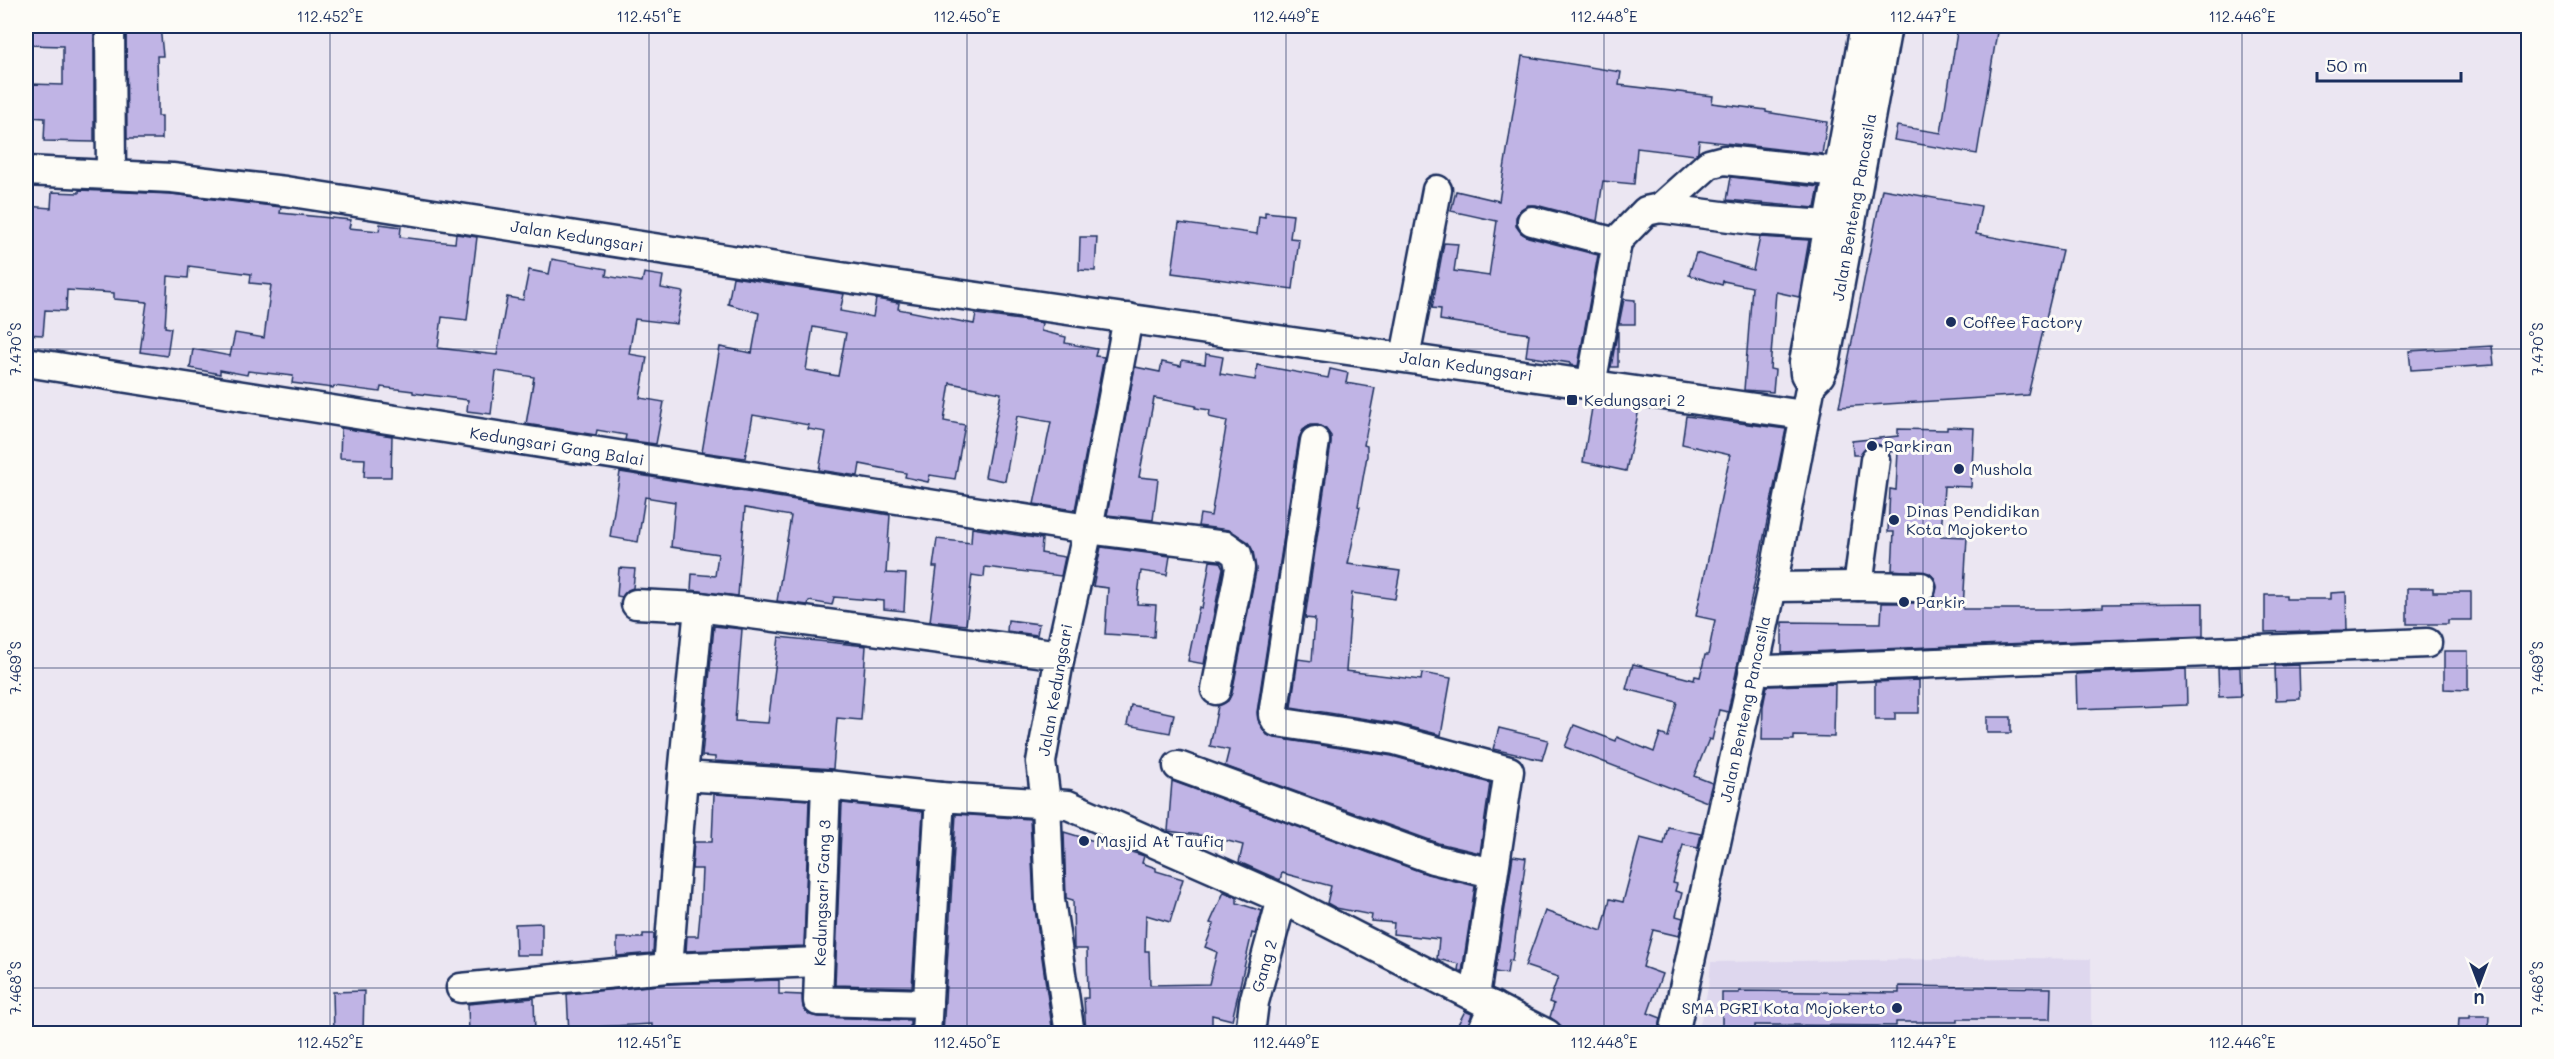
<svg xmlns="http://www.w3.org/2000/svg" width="2554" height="1059" font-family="Mali,sans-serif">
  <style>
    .built { fill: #ded7ee }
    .building { fill: #c0b4e5; stroke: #1b2f5e; stroke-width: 1.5; fill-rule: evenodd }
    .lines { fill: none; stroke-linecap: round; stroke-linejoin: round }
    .minor-casing { stroke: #1b2f5e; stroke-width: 33 }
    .minor { stroke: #fdfcf7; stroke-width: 28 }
    .ticks { fill: none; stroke: #1b2f5e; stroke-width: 1.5; stroke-opacity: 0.45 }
    .poi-dot { fill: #1b2f5e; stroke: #fdfcf7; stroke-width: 2 }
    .labels { text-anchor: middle; stroke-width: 6; stroke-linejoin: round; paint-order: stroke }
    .street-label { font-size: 16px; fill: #1b2f5e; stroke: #fdfcf7 }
    .poi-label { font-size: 16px; fill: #1b2f5e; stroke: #fdfcf7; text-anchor: start }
    .neatline { fill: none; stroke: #1b2f5e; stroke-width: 2 }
    .ticks-label { font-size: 15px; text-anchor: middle; fill: #1b2f5e }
  </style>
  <rect width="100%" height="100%" fill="#ebe6f2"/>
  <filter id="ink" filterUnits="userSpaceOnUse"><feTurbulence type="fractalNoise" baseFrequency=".0167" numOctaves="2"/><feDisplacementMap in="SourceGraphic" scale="12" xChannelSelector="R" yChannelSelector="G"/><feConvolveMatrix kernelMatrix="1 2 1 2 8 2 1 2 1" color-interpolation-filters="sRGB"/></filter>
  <g filter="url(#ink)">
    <polygon class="built" points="2017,958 2091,959 2091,1033 1698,1034 1709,983 1711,962"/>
    <g class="building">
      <polygon points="27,26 94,26 94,142 44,141 45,118 30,117 31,84 63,85 63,46 27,45"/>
      <polygon points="126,26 160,26 163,56 157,56 158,96 158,116 162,116 162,139 127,139"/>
      <polygon points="1958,26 1998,26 1977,154 1894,140 1897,126 1941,133"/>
      <polygon points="1522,56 1621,72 1619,85 1713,96 1712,103 1766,110 1766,112 1827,122 1822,154 1699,140 1698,152 1695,155 1637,148 1634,184 1603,181 1597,221 1536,205 1528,205 1521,209 1516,217 1516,226 1521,233 1528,237 1598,255 1578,366 1570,365 1570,363 1526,356 1529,334 1440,320 1441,309 1432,308 1444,243 1458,244 1454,271 1489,276 1497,221 1451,211 1456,191 1499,201"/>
      <polygon points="1731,177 1819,187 1815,208 1727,200"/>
      <polygon points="1882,189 1981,206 1976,234 2062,250 2028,395 1839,407"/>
      <polygon points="79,190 171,194 281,207 280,213 351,220 349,228 379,231 380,224 401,227 400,237 433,241 455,243 456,234 477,237 467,320 442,317 438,348 497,355 507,297 523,300 529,270 549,274 552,259 607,269 606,276 642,282 644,273 663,276 661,288 683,292 677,324 635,319 629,354 647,357 640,398 664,402 656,444 625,440 626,435 597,430 596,435 526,424 534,377 496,371 491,414 467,411 468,400 413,393 413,391 381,387 380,392 334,386 333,388 292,383 293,376 248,371 247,375 220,370 220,374 190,368 193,349 230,356 235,333 264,338 271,285 250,283 251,274 189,266 188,278 168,276 165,327 171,328 167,356 140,352 147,302 114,299 114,293 67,290 66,311 45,310 43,335 26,334 26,206 51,208 52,192 79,193"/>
      <polygon points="1265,212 1293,215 1290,238 1299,239 1293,289 1172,273 1179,223 1257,234 1259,216 1265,217"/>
      <polygon points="1080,237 1097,237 1095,271 1079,270"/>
      <polygon points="1760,237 1809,240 1799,297 1776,292 1770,369 1775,370 1773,392 1744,390 1752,287 1723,281 1722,285 1689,275 1696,253 1753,270"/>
      <path d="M733,277L844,294L840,311L873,317L876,299L899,303L898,309L974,324L976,314L1042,323L1041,331L1066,337L1065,343L1097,349L1095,356L1104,357L1075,510L1034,504L1051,422L1017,416L1005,481L985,477L1001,393L950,383L944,421L965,425L955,479L930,475L928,482L905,477L906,473L860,464L858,476L819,470L826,432L808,429L809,425L753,415L745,458L702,452L720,347L752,353L759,313L728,304ZM813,327L846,333L838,376L806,370Z"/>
      <polygon points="1624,299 1635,300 1635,324 1619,324"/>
      <polygon points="1618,328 1618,367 1611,367"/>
      <polygon points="2492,346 2494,365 2411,370 2409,351"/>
      <polygon points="1206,354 1223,357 1220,374 1255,380 1257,365 1328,378 1330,369 1348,373 1346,383 1375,388 1364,445 1367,446 1367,456 1358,506 1360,507 1348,564 1400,571 1395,599 1352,593 1346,671 1421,680 1422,673 1451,678 1441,735 1398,724 1291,707 1298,659 1312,661 1315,619 1305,618 1331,444 1331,436 1326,429 1318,425 1310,425 1303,430 1299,438 1257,712 1259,723 1267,735 1275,738 1392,756 1490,783 1480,853 1438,843 1225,766 1229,750 1210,746 1218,706 1228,701 1232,693 1256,571 1253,551 1247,541 1229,530 1198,526 1200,514 1211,516 1227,421 1209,417 1210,410 1195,408 1196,406 1154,398 1139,477 1158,479 1153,520 1107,515 1135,367 1160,372 1162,362 1181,366 1182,360 1205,364"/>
      <polygon points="1593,402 1639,409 1626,471 1583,462"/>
      <polygon points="1686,416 1786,429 1728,712 1719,710 1712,740 1709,739 1694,776 1712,783 1707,802 1565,747 1574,725 1616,741 1617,737 1654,752 1660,734 1668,737 1677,702 1626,689 1633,664 1694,680 1695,676 1700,677 1705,655 1708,655 1715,620 1696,616 1730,455 1682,444"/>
      <polygon points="1947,427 1974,428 1971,487 1944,486 1941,536 1967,537 1963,609 2055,609 2103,607 2103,604 2203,603 2203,636 1782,653 1782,622 1881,623 1882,603 1921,603 1928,602 1935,596 1937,587 1935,579 1929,573 1892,570 1894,532 1888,532 1890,489 1896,490 1898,451 1889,452 1885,447 1877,444 1868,445 1860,455 1853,455 1852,441 1898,436 1898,429 1947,430"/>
      <polygon points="341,428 392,436 391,477 364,477 365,459 340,458"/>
      <polygon points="620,472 890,515 886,573 906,574 904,611 884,609 884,601 834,597 832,605 809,601 808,605 777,601 791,516 745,508 738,596 691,590 692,574 715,576 718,554 671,547 675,502 645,497 638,542 610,537"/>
      <polygon points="972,528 1042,539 1041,553 1065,557 1061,576 985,567 984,577 972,575 966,625 930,621 937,567 933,567 937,539 971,543"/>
      <polygon points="1101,547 1170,556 1167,575 1141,571 1137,604 1156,605 1154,637 1105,634 1108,588 1093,586"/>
      <polygon points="1210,561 1220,562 1223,568 1204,664 1188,661 1199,607 1202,608"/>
      <polygon points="619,568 635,569 633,588 628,590 622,597 617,596"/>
      <polygon points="2407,588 2433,588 2433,592 2471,592 2471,620 2448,620 2448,624 2407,624"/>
      <polygon points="2346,592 2347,630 2265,632 2265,595 2286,595 2286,599 2330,599 2330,593"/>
      <polygon points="1008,620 1039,624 1037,635 1007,631"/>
      <polygon points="714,626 742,629 735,721 768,723 779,637 866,646 861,720 837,718 833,769 715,761 715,757 702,756"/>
      <polygon points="2444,651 2468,651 2468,690 2444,689"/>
      <polygon points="2299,665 2300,699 2276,700 2275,666"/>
      <polygon points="2240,667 2241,696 2219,697 2218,668"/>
      <polygon points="2186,669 2187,705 2077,709 2076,674"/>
      <polygon points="1919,680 1919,713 1895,713 1895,720 1875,720 1875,682"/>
      <polygon points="1835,684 1834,737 1794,736 1794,740 1762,740 1763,706 1767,686"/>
      <polygon points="1131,705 1174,714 1170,733 1127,725"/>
      <rect x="1987" y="717" width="24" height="16"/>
      <polygon points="1499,728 1548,740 1542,760 1493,749"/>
      <polygon points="1172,781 1427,874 1475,886 1462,972 1458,970 1459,964 1437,959 1439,939 1393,934 1394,923 1371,921 1372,915 1336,908 1327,903 1331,886 1282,873 1280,880 1239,862 1243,845 1213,837 1168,831"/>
      <polygon points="714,794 809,800 804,946 686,951 687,936 698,936 700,915 702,869 692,869 694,842 712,842"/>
      <polygon points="842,803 923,812 912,987 835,985"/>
      <polygon points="956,814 1030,819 1034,902 1053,1034 943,1034"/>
      <polygon points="1668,827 1701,834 1698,848 1683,845 1673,883 1677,884 1675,891 1682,893 1676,916 1683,918 1679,936 1653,930 1643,967 1662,974 1648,1013 1661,1018 1658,1034 1563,1034 1560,1025 1550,1017 1554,1004 1549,1002 1558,977 1525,966 1545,911 1602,931 1610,899 1623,902 1640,838 1664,844"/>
      <polygon points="1064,832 1138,854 1144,856 1142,863 1156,868 1156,871 1183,879 1170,922 1146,915 1145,951 1149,951 1150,985 1209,984 1217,952 1205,947 1214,924 1210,923 1224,892 1237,897 1237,903 1262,911 1255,934 1252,933 1232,1020 1212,1015 1212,1034 1086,1034 1084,998 1088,998 1087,949 1074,949 1073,900 1066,898"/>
      <polygon points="1513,856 1526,858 1512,961 1509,960 1507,974 1495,972"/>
      <polygon points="542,923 542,955 516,955 515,924"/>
      <polygon points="643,934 654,934 653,953 617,956 617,938 643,938"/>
      <polygon points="779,980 779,994 802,995 803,1008 810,1015 818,1017 910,1020 910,1034 652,1034 652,1024 594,1027 595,1034 569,1034 567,994 669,984"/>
      <polygon points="1899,986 2051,988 2050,1019 1957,1019 1957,1022 1896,1022 1896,1026 1760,1025 1755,1025 1755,1034 1722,1034 1722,993 1739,993 1739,991 1899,993"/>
      <polygon points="364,991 363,1034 334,1034 333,992"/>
      <polygon points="534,998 535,1034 469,1034 468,1004"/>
      <polygon points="1465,1011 1472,1014 1465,1034 1453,1034"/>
      <polygon points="2470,1016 2489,1016 2488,1034 2458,1034 2459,1018 2470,1018"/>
    </g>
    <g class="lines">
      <defs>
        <g id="minor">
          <polyline points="110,26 111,175"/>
          <polyline points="26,171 172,178 285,191 886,284 1804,415"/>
          <polyline points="1660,208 1709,164 1724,160 1839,172"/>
          <polyline points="1532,221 1609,241 1616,248 1591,385"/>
          <polyline points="1614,244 1646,211 1660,208 1753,220 1829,225"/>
          <polyline points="1405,357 1437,190"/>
          <polyline points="26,362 1088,529 1226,546 1237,554 1240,568 1216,690"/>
          <polyline points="1811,384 1805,374 1804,362 1865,26"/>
          <polyline points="1315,441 1273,715 1277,722 1395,740 1509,771 1475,996"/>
          <polyline points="1875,460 1858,586 1921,587"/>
          <polyline points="1772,587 1858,586"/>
          <polyline points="636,604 699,607 1060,655"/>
          <polyline points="1753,668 1767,670 2427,643"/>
          <polyline points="1178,766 1433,859 1493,873"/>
          <polyline points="683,776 699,607"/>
          <polyline points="826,785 818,1001 928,1004"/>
          <polyline points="668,968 683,776 826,785 940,797"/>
          <polyline points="461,988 668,968 819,962"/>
          <polyline points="926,1034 940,797 1068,805 1282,899 1547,1034"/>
          <polyline points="1070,1034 1050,900 1046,802 1041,762 1060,655 1088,529 1128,318"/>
          <polyline points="1250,1034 1254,1002 1282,899"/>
          <polyline points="1481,1034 1493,1006"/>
          <polyline points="1674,1034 1772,587 1811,384 1820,375 1825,364 1887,26"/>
        </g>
      </defs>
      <use href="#minor" class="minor-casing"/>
      <use href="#minor" class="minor"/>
    </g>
  </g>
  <path class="ticks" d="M330,26V1034M649,26V1034M967,26V1034M1286,26V1034M1604,26V1034M1923,26V1034M2242,26V1034M26,30H2528M26,349H2528M26,668H2528M26,988H2528"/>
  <g class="poi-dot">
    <circle cx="1951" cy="322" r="6"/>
    <rect x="1566" y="394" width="12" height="12" rx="3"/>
    <circle cx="1872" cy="446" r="6"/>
    <circle cx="1959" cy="469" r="6"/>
    <circle cx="1894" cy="520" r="6"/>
    <circle cx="1904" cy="602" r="6"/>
    <circle cx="1084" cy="841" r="6"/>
    <circle cx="1897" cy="1008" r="6"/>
  </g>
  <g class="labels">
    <g class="street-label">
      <text transform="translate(1854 207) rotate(-80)" y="6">Jalan Benteng Pancasila</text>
      <text transform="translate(577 236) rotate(9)" y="6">Jalan Kedungsari</text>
      <text transform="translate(1466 366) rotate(8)" y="6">Jalan Kedungsari</text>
      <text transform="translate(557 446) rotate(9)" y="6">Kedungsari Gang Balai</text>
      <text transform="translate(1055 690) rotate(-80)" y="6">Jalan Kedungsari</text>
      <text transform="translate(1745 709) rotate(-78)" y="6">Jalan Benteng Pancasila</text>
      <text transform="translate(822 893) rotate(-88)" y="6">Kedungsari Gang 3</text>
      <text transform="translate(1264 966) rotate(-74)" y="6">Gang 2</text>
    </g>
    <g class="poi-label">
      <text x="1963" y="328">Coffee Factory</text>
      <text x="1584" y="406">Kedungsari 2</text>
      <text x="1884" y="452">Parkiran</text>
      <text x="1971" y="475">Mushola</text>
      <text x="1906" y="517">Dinas Pendidikan<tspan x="1906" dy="18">Kota Mojokerto</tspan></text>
      <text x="1916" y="608">Parkir</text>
      <text x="1096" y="847">Masjid At Taufiq</text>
      <text x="1885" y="1014" text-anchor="end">SMA PGRI Kota Mojokerto</text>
    </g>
  </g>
  <rect width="2554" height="1059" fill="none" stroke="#fdfcf7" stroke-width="66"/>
  <g transform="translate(2479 984) rotate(180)" stroke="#fdfcf7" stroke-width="4.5" paint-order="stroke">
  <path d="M0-4.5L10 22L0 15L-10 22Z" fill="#1b2f5e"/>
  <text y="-9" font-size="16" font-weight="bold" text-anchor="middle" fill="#1b2f5e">U</text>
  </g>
  <path d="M2317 72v9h144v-9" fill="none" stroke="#1b2f5e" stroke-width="3"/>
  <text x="2326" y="72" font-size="18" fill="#1b2f5e" stroke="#fdfcf7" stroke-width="4.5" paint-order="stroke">50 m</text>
  <rect x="33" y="33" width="2488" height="993" class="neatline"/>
  <g class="ticks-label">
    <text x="330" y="22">112.452°E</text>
    <text x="649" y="22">112.451°E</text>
    <text x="967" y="22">112.450°E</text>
    <text x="1286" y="22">112.449°E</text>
    <text x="1604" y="22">112.448°E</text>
    <text x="1923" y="22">112.447°E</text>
    <text x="2242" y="22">112.446°E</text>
    <text transform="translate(2538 349) rotate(-90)" y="5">7.470°S</text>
    <text transform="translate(16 349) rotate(-90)" y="5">7.470°S</text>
    <text transform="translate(2538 668) rotate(-90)" y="5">7.469°S</text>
    <text transform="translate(16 668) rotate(-90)" y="5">7.469°S</text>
    <text transform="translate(2538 988) rotate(-90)" y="5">7.468°S</text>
    <text transform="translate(16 988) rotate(-90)" y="5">7.468°S</text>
    <text x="330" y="1048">112.452°E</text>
    <text x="649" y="1048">112.451°E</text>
    <text x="967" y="1048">112.450°E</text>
    <text x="1286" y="1048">112.449°E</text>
    <text x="1604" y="1048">112.448°E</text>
    <text x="1923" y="1048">112.447°E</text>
    <text x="2242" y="1048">112.446°E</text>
  </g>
</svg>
